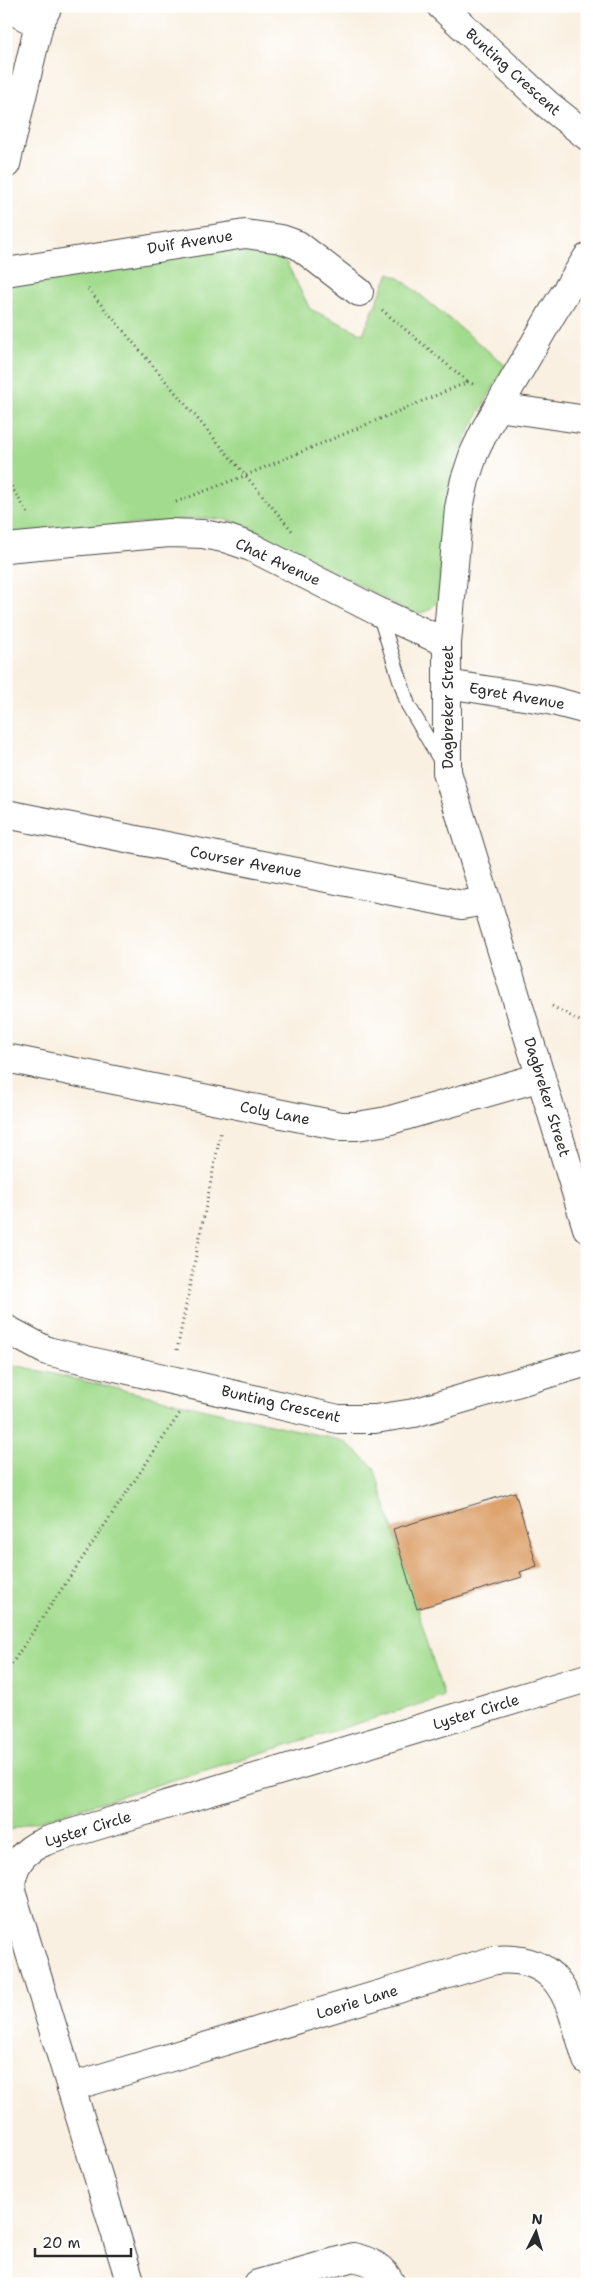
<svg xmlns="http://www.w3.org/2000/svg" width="593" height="2290" font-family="'Shantell Sans',sans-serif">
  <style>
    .green { fill: #a2db8d; stroke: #66835c }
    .building { fill: #db9d65 }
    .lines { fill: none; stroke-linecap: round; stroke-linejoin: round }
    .lane-casing { stroke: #4a4946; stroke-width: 16 }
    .street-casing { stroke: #4a4946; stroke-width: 30 }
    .path { stroke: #4a4946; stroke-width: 3; stroke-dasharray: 1 4; stroke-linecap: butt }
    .lane { stroke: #fff; stroke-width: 14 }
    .street { stroke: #fff; stroke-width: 28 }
    .labels { text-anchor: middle; stroke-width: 4.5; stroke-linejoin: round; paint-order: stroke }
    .street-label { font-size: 15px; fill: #2b2b2b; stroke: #fff }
  </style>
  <rect width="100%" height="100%" fill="#fff"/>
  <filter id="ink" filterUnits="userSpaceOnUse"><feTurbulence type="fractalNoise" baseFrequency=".02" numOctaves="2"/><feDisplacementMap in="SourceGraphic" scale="10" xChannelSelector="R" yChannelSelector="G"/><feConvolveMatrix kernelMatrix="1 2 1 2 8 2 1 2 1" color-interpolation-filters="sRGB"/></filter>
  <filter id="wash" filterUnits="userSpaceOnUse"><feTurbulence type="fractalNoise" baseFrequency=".0096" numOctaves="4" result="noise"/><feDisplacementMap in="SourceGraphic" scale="20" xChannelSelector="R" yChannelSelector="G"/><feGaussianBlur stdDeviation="1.12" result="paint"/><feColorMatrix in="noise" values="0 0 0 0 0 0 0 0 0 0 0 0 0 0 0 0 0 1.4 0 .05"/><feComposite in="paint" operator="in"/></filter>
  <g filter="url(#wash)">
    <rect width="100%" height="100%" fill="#f9f0e1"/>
    <g class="green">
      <path d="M243,246L266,249L277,254L286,262L310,309L363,334L389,273L401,279L505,365C487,400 463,436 452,475C441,515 442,559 438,600C431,611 424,614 411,613L248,527L228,520L207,518L6,535V284Z"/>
      <polygon points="6,1363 344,1441 374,1467 444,1697 6,1831"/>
    </g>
    <g id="blocks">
      <polygon class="building" points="515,1492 537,1566 520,1572 522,1577 417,1609 393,1529"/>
    </g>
  </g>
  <g filter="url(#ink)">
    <use href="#blocks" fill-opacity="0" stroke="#4a4946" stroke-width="1"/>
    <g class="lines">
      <defs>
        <polyline id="lane" points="379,613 408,705 442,763"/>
        <g id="street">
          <polyline points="441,6 547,104 587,136"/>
          <polyline points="6,7 39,24"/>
          <polyline points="6,164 39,24 48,6"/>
          <polyline points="587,258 553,312 486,428 474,453 465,480 459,508 447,643 447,772 587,1228"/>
          <polyline points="6,272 245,234 281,239 298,245 359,292"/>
          <polyline points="498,407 587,420"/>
          <polyline points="6,548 169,533 203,534 228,539 251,547 379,612 447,643"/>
          <polyline points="447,684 549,700 587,710"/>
          <polyline points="6,814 462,905 486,901"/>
          <polyline points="6,1058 341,1126 357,1126 387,1121 541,1077"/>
          <polyline points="6,1329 47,1351 338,1419 375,1419 414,1413 587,1362"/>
          <path d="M71,2087L495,1960C565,1954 570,2006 587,2060"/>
          <path d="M131,2284L11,1891C11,1865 23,1850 46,1841L587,1678"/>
          <path d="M258,2284L353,2257C370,2261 383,2267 391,2284"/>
        </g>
      </defs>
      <use href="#lane" class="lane-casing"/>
      <use href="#street" class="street-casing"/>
      <g class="path">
        <polyline points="88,289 294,533"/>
        <polyline points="382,310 468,382"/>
        <polyline points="6,478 29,515"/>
        <polyline points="176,502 244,476 468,382 475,385"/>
        <polyline points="552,1006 587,1025"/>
        <polyline points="177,1350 221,1131"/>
        <polyline points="6,1672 180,1413"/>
      </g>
      <use href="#lane" class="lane"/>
      <use href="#street" class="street"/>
    </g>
  </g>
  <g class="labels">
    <g class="street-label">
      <text transform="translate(513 72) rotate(42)" y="5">Bunting Crescent</text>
      <text transform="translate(190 242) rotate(-9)" y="5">Duif Avenue</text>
      <text transform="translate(278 562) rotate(25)" y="5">Chat Avenue</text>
      <text transform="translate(517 696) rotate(10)" y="5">Egret Avenue</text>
      <text transform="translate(448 707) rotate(-90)" y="5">Dagbreker Street</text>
      <text transform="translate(246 862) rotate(11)" y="5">Courser Avenue</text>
      <text transform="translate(547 1097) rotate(73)" y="5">Dagbreker Street</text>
      <text transform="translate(275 1113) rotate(11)" y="5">Coly Lane</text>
      <text transform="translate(281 1404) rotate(13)" y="5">Bunting Crescent</text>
      <text transform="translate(476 1712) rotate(-17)" y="5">Lyster Circle</text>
      <text transform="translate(88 1829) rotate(-17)" y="5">Lyster Circle</text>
      <text transform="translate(357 2002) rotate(-17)" y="5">Loerie Lane</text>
    </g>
  </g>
  <rect width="593" height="2290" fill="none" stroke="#fff" stroke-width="25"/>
  <g transform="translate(536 2232) rotate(5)" stroke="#ffffff" stroke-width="4" paint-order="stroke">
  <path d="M0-4L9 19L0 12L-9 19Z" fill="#2b2b2b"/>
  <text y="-8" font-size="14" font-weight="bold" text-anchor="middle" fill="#2b2b2b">N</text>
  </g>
  <path d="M35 2248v8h96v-8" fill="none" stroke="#2b2b2b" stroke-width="2.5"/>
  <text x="42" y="2248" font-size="15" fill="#2b2b2b" stroke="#ffffff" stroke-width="4" paint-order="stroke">20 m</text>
</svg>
